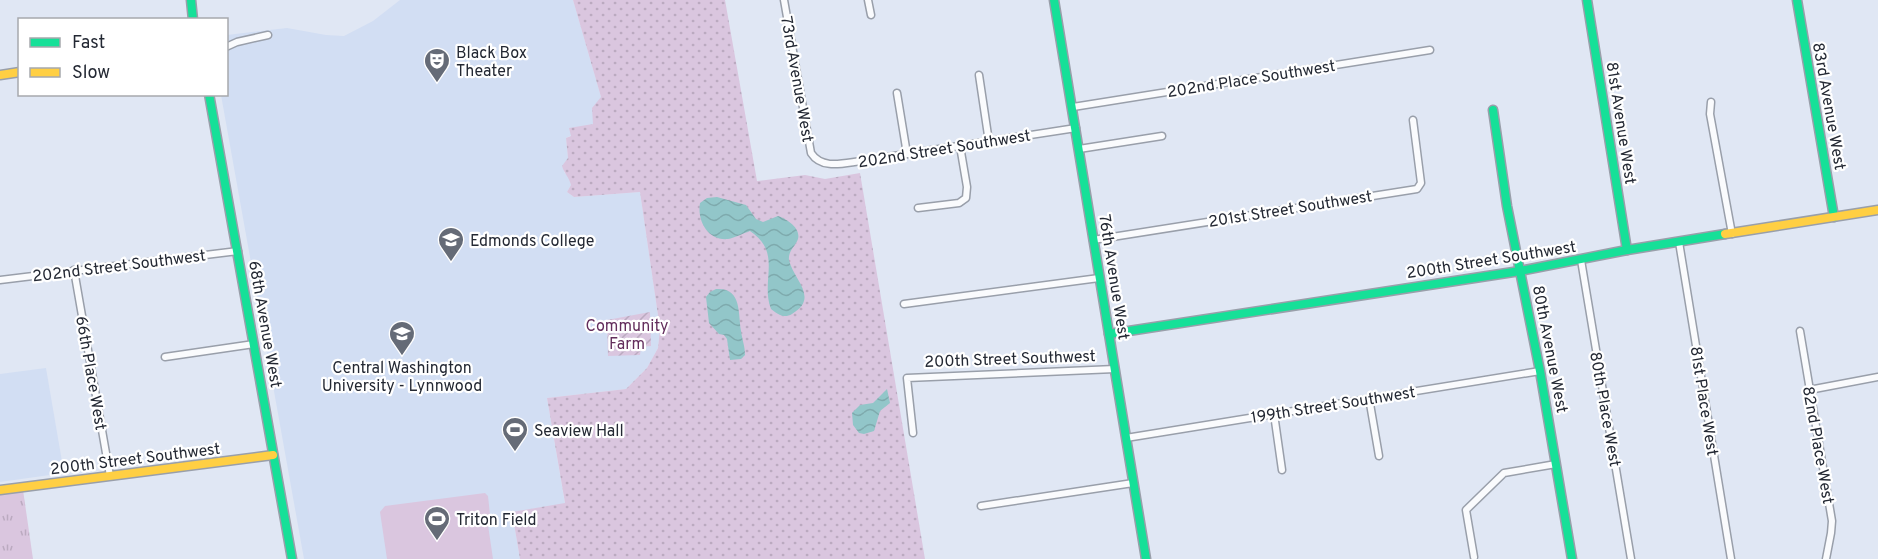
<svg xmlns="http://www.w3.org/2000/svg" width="1878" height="559" font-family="Overpass,sans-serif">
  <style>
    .built { fill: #d2def3 }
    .grass { fill: url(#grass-dots) }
    .park { fill: url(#park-tufts) }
    .garden { fill: url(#garden-furrows) }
    .pitch { fill: #dac6df }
    .water { fill: url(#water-waves) }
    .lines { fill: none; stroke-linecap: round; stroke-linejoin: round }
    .street-casing { stroke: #999faa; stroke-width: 9 }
    .fast-casing { stroke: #999faa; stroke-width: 11 }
    .slow-casing { stroke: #999faa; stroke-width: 11 }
    .street { stroke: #fafbfd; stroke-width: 6 }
    .fast { stroke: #16e098; stroke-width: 8 }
    .slow { stroke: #ffcf43; stroke-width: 8 }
    .labels { text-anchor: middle; stroke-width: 4.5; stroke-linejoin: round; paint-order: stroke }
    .poi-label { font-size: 16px; fill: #232833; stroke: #fff; text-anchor: start }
    .street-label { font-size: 16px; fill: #232833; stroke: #fff }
    .park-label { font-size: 16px; fill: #632d5c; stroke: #fff }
  </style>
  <defs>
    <pattern id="grass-dots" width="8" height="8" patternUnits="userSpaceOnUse" patternTransform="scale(1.5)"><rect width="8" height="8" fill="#dac6df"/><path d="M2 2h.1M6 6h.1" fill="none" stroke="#bbaac0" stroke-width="1.8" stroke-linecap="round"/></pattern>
    <pattern id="park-tufts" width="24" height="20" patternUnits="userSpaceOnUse" patternTransform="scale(1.5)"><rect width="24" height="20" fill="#dac6df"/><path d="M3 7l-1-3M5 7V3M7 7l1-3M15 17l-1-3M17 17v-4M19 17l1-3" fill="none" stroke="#bbaac0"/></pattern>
    <pattern id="garden-furrows" width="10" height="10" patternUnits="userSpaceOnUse" patternTransform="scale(1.5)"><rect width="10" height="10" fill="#dac6df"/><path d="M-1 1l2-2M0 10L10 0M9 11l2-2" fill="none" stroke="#bbaac0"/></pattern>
    <pattern id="water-waves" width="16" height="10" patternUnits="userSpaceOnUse" patternTransform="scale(1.5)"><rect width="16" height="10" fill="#92c6c9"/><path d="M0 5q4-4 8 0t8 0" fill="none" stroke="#7eaaad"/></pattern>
  </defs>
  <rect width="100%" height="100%" fill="#e0e7f4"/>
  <g class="built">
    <polygon points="400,0 573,0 601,97 593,124 566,138 568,158 564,172 569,177 571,185 567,192 574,197 640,192 660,329 658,348 647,368 626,389 547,398 565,504 512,512 520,559 304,559 221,95 226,94 227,35 287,28 326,35 344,36 373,21"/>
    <polygon points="46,368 64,473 0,482 0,374"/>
  </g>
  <path class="grass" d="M573,0H725L757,181L805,175L825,179L860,173L925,559H520L512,512L565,503L547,398L626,389L647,368L658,348L660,329L640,192L574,197L567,192L571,185C569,177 564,173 562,166L568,158L566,138L571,136L569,128L593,124L592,108L601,97Z"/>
  <polygon class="park" points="23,490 33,559 0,559 0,493"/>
  <polygon class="garden" points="650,312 651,346 641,347 640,355 608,356 607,320"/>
  <polygon class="pitch" points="485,493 488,496 491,524 488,525 493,559 387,559 380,512 385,506"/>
  <g class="water">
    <path d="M717,197L746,205L756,219L763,222L778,216C787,219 801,228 798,239C795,247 788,251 789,260C793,279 820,298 792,314C784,319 777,314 771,309C760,281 783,253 750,231C743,233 735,238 728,239C707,241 697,220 700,203L707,198Z"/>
    <path d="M716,289C742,287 738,313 741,331C742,339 745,346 745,355L741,359L730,360L727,339L724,335L719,334L709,323L706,297L710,292Z"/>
    <polygon points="887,389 890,403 880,411 874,431 864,434 859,433 853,425 852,413 860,405 873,403"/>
  </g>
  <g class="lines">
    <defs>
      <g id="street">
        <path d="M784,0L811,153C822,170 844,163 861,161L1076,128"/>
        <polyline points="868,0 871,15"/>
        <polyline points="226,47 237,42 268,35"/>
        <polyline points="979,75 989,142"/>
        <polyline points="897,93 907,154"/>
        <polyline points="1711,102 1710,114 1732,234"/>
        <polyline points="1073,107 1430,50"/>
        <polyline points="1079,149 1162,136"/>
        <polyline points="918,208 959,203 966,198 967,187 960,146"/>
        <polyline points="1093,240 1417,189 1421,183 1413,120"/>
        <polyline points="1679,242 1731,559"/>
        <polyline points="1581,260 1631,559"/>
        <polyline points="74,270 110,476"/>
        <polyline points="0,280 238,251"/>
        <polyline points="904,304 1099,278"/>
        <polyline points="1800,331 1832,521 1831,533 1826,559"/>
        <polyline points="165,357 254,344"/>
        <polyline points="1809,390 1878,377"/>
        <polyline points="1369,398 1379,456"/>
        <polyline points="1274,414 1282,470"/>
        <polyline points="913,433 907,378 1115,369"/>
        <polyline points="1126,438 1540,371"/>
        <polyline points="981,506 1133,483"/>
        <polyline points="1474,557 1466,510 1504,473 1556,464"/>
      </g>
      <g id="fast">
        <polyline points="191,0 193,20"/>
        <polyline points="1054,0 1146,559"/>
        <polyline points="1587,0 1627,250"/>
        <polyline points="1797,0 1834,217"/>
        <polyline points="209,94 292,559"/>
        <polyline points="1493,110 1507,206 1540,371 1572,559"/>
        <polyline points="1109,334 1520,271 1627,250 1725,234"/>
      </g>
      <g id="slow">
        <polyline points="0,75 20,72"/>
        <polyline points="1725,234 1878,210"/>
        <polyline points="0,490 273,455"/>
      </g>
    </defs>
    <use href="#street" class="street-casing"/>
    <use href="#fast" class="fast-casing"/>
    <use href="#slow" class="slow-casing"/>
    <use href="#street" class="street"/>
    <use href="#fast" class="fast"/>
    <use href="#slow" class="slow"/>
  </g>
  <defs>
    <symbol id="theatre-pin" viewBox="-11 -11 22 30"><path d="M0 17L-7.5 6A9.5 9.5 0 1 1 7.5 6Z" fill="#656b77" stroke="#fff"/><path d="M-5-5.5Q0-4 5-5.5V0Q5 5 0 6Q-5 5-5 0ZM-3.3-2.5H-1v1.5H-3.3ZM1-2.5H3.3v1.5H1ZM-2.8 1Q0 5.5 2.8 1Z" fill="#fff"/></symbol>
    <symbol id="university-pin" viewBox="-11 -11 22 30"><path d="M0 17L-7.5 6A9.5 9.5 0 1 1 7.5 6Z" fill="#656b77" stroke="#fff"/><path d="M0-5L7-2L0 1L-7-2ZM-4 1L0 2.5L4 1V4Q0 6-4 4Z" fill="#fff"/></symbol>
    <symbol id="stadium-pin" viewBox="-11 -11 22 30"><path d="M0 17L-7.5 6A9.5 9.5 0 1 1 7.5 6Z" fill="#656b77" stroke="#fff"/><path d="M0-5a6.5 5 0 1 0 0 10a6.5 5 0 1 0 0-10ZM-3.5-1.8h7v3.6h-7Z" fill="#fff"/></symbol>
  </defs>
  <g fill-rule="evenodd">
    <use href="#theatre-pin" x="422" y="46" width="30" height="40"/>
    <use href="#university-pin" x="436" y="225" width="30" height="40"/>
    <use href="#university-pin" x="387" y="319" width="30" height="40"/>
    <use href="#stadium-pin" x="500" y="415" width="30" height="40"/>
    <use href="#stadium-pin" x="422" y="504" width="30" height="40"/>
  </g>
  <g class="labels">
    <g class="poi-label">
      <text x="456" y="58">Black Box<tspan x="456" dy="18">Theater</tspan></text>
      <text x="470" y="246">Edmonds College</text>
      <text x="402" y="373" text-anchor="middle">Central Washington<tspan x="402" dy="18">University - Lynnwood</tspan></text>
      <text x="534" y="436">Seaview Hall</text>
      <text x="456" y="525">Triton Field</text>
    </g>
    <g class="street-label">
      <text transform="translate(1251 78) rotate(-9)" y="6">202nd Place Southwest</text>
      <text transform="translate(798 79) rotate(80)" y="6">73rd Avenue West</text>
      <text transform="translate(1830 106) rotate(80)" y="6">83rd Avenue West</text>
      <text transform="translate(1622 123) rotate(81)" y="6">81st Avenue West</text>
      <text transform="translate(944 148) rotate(-9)" y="6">202nd Street Southwest</text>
      <text transform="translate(1290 208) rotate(-9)" y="6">201st Street Southwest</text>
      <text transform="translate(1491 259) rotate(-9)" y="6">200th Street Southwest</text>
      <text transform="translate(119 265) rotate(-7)" y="6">202nd Street Southwest</text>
      <text transform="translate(1115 277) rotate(81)" y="6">76th Avenue West</text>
      <text transform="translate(266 324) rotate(80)" y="6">68th Avenue West</text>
      <text transform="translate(1551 349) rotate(79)" y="6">80th Avenue West</text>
      <text transform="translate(1010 358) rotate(-2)" y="6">200th Street Southwest</text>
      <text transform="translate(92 373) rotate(80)" y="6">66th Place West</text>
      <text transform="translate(1705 401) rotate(81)" y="6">81st Place West</text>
      <text transform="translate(1333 404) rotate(-9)" y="6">199th Street Southwest</text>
      <text transform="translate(1606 409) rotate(80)" y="6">80th Place West</text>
      <text transform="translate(1819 445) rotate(80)" y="6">82nd Place West</text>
      <text transform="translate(135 458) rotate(-7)" y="6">200th Street Southwest</text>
    </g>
    <g class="park-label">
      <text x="627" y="331">Community<tspan x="627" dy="18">Farm</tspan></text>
    </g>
  </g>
  <rect x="18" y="18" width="210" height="78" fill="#ffffff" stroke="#a7a9ad" stroke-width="1.5"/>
  <rect x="30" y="38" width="30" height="9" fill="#16e098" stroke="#a7a9ad" stroke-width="1.5"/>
  <text x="72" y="48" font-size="18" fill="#232833">Fast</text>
  <rect x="30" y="68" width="30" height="9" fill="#ffcf43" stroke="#a7a9ad" stroke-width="1.5"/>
  <text x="72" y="78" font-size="18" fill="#232833">Slow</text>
</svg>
